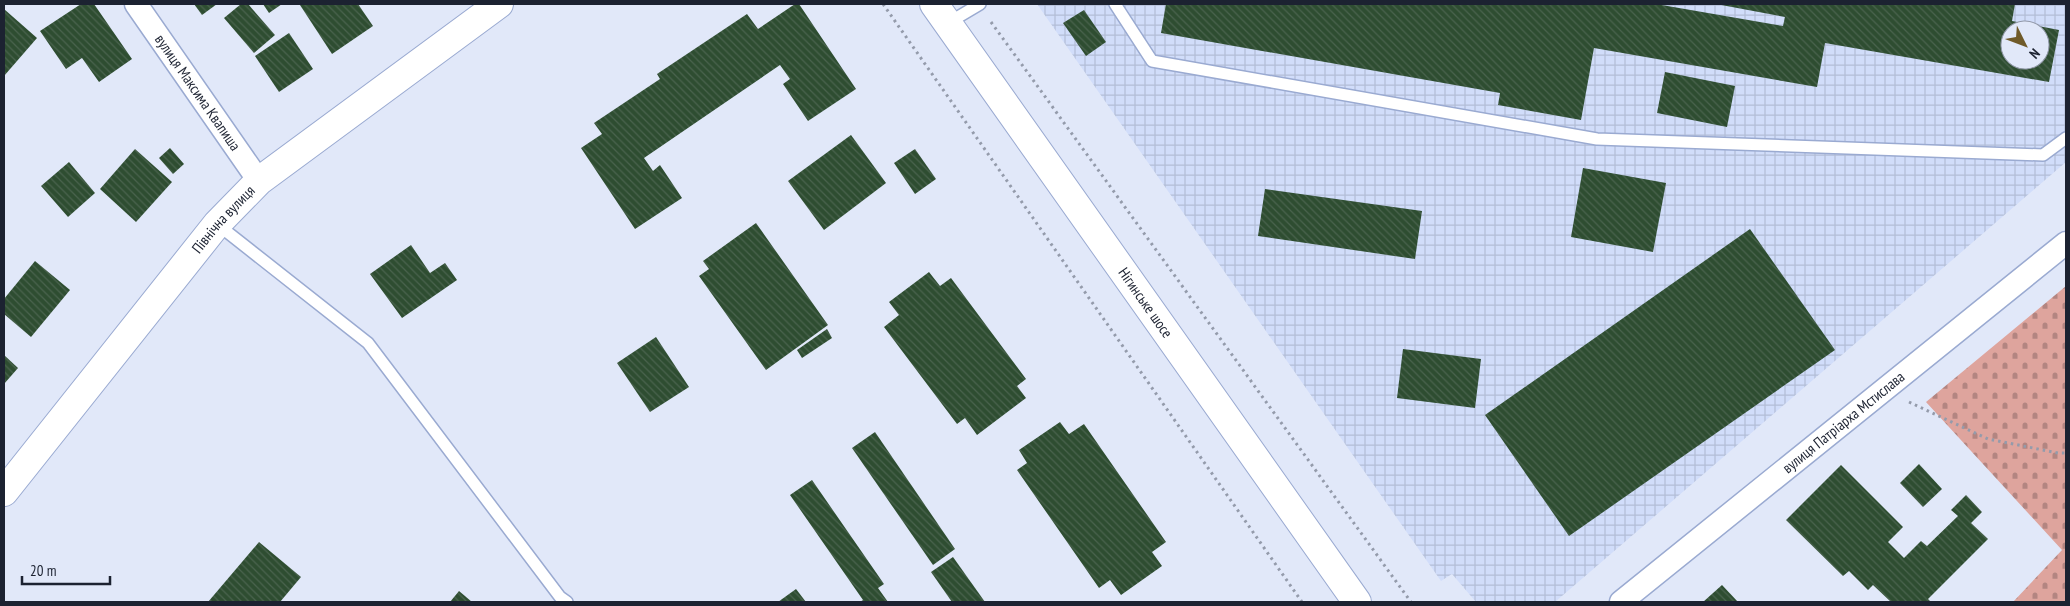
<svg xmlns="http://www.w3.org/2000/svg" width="2070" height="606" font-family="'PT Sans Narrow',sans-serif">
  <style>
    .industrial { fill: url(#industrial-grid); fill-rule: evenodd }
    .cemetery { fill: url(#cemetery-stones) }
    .building { fill: url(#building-back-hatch); fill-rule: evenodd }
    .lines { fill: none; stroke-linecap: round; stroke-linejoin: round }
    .service-casing { stroke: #9aaad1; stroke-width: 14 }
    .minor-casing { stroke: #9aaad1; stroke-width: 25 }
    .secondary-casing { stroke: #9aaad1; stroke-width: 30 }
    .path { stroke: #949bab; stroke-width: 3; stroke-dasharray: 2.5 4; stroke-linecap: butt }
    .service { stroke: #fff; stroke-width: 11 }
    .minor { stroke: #fff; stroke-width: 22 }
    .secondary { stroke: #fff; stroke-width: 28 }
    .labels { text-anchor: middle; stroke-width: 5; stroke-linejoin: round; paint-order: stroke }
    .street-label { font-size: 15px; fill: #1c2231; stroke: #e1e8f9 }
  </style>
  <defs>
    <pattern id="industrial-grid" width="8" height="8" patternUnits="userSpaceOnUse" patternTransform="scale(1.25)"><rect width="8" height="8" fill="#d1ddfa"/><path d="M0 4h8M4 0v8" fill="none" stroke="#b3bdd7"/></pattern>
    <pattern id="cemetery-stones" width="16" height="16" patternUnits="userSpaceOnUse" patternTransform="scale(1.25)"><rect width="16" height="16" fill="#dea49d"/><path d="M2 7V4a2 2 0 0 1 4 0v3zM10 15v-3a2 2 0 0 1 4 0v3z" fill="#b38581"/></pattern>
    <pattern id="building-back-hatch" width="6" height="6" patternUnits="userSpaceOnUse" patternTransform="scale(1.25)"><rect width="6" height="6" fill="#2e4d31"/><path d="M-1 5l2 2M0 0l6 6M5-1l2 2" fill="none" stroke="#4a634e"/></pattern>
  </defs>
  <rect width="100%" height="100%" fill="#e1e8f9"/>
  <path class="industrial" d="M1037,4H2066V162L1555,602H1476L1452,574L1441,581ZM2010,30H2040V60H2010Z"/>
  <polygon class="cemetery" points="2066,286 2066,602 2013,602 2062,550 1926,402"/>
  <g class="building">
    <polygon points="81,4 94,4 132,59 99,82 82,58 66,69 40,31"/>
    <polygon points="194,4 217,4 202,15"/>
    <polygon points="241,4 248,4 275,35 254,53 224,18"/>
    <polygon points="263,4 282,4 269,13"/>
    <polygon points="302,4 358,4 373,26 332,54 300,5"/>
    <polygon points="795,4 799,4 856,89 808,121 783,84 790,79 780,65 644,158 653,171 660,165 682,198 635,229 581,148 602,134 594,123 660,79 657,74 747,14 758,29"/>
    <path d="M1166,4H1656L1783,26L1785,17L1716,4H2015L2012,21L2059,30L2049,82L1825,43L1817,87L1594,48L1581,120L1498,105L1500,93L1161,33ZM2010,30H2040V60H2010Z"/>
    <polygon points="4,9 37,38 4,76"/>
    <polygon points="1084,10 1106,42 1086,56 1063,23"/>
    <polygon points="289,33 313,69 279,92 255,56"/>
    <polygon points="1665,72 1735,86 1727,127 1657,113"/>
    <polygon points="851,135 886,183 824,230 788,181"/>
    <polygon points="170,148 184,164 173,174 159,158"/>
    <polygon points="135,149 172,182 136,222 100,189"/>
    <polygon points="915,149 936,179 915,194 894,163"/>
    <polygon points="69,162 95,193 68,217 41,186"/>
    <polygon points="1583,168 1666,183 1653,252 1571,237"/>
    <polygon points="1265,189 1422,211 1415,259 1258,236"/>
    <polygon points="756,223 828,325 766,370 699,276 709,269 703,261"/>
    <polygon points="1750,229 1835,350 1569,536 1485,415"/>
    <polygon points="411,245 430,273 445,263 457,280 402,318 370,274"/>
    <polygon points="35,261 70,290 31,337 4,314 4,299"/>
    <polygon points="929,272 940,286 951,278 1026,379 1017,386 1026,398 977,435 965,418 957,424 884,327 899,315 889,302"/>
    <polygon points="827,329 832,338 802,358 797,350"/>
    <polygon points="656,337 689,387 650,412 617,363"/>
    <polygon points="1403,349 1481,359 1475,408 1397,398"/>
    <polygon points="4,355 18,368 4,384"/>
    <polygon points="1060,422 1069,434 1084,424 1166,542 1152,552 1162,566 1121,595 1110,580 1099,588 1017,470 1027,463 1019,450"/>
    <polygon points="875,432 955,549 933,565 852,448"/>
    <polygon points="1919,464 1942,489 1923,507 1900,483"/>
    <polygon points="1841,465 1903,527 1888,542 1904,558 1921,541 1927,546 1958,516 1951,510 1966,495 1982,512 1971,523 1988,539 1928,599 1931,602 1891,602 1873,585 1868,590 1849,571 1843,576 1786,520"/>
    <polygon points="812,480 884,584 878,588 888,602 860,602 863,600 790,495"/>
    <polygon points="259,542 301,577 280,602 208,602"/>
    <polygon points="953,557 985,602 952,602 931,572"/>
    <polygon points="1722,585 1738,602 1703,602"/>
    <polygon points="796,589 806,602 778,602"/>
    <polygon points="459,591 472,602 450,602"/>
  </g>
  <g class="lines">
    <defs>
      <g id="service">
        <polyline points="1115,4 1152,61 1597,139 2043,155 2066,138"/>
        <polyline points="948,23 980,4"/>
        <polyline points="217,224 368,343 560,597 567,602"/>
      </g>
      <g id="minor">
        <path id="s1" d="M136,4L259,181"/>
        <path id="s2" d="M1621,602L2066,243"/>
      </g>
      <g id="secondary">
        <path id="s3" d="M934,4L1357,602"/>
        <path id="s4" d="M4,492L217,224L259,181L499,4"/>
      </g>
    </defs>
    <use href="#service" class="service-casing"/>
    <use href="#minor" class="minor-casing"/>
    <use href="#secondary" class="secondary-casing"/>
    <g class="path">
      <polyline points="883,4 1302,602"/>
      <polyline points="991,22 1411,602"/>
      <polyline points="1909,402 1988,439 2058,453 2066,453"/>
    </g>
    <use href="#service" class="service"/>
    <use href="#minor" class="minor"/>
    <use href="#secondary" class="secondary"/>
  </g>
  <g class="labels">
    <g class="street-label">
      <text dy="5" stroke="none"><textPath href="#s1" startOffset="108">вулиця Максима Квапиша</textPath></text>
      <text dy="5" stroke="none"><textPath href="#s4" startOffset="350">Північна вулиця</textPath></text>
      <text dy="5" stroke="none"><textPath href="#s3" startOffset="366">Нігинське шосе</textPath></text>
      <text dy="5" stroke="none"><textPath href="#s2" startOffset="286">вулиця Патріарха Мстислава</textPath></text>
    </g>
  </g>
  <rect width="2070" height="606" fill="none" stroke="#1c2231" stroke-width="10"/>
  <g transform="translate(2025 45) rotate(132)"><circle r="24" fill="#e1e8f9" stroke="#9299a9"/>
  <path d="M0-4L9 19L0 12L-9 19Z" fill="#6f5a29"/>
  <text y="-8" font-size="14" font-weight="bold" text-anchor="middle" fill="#1c2231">N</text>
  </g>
  <path d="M22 576v8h88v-8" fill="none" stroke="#1c2231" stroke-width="2.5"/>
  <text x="30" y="576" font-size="15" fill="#1c2231" stroke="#e1e8f9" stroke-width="4" paint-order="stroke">20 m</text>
</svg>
